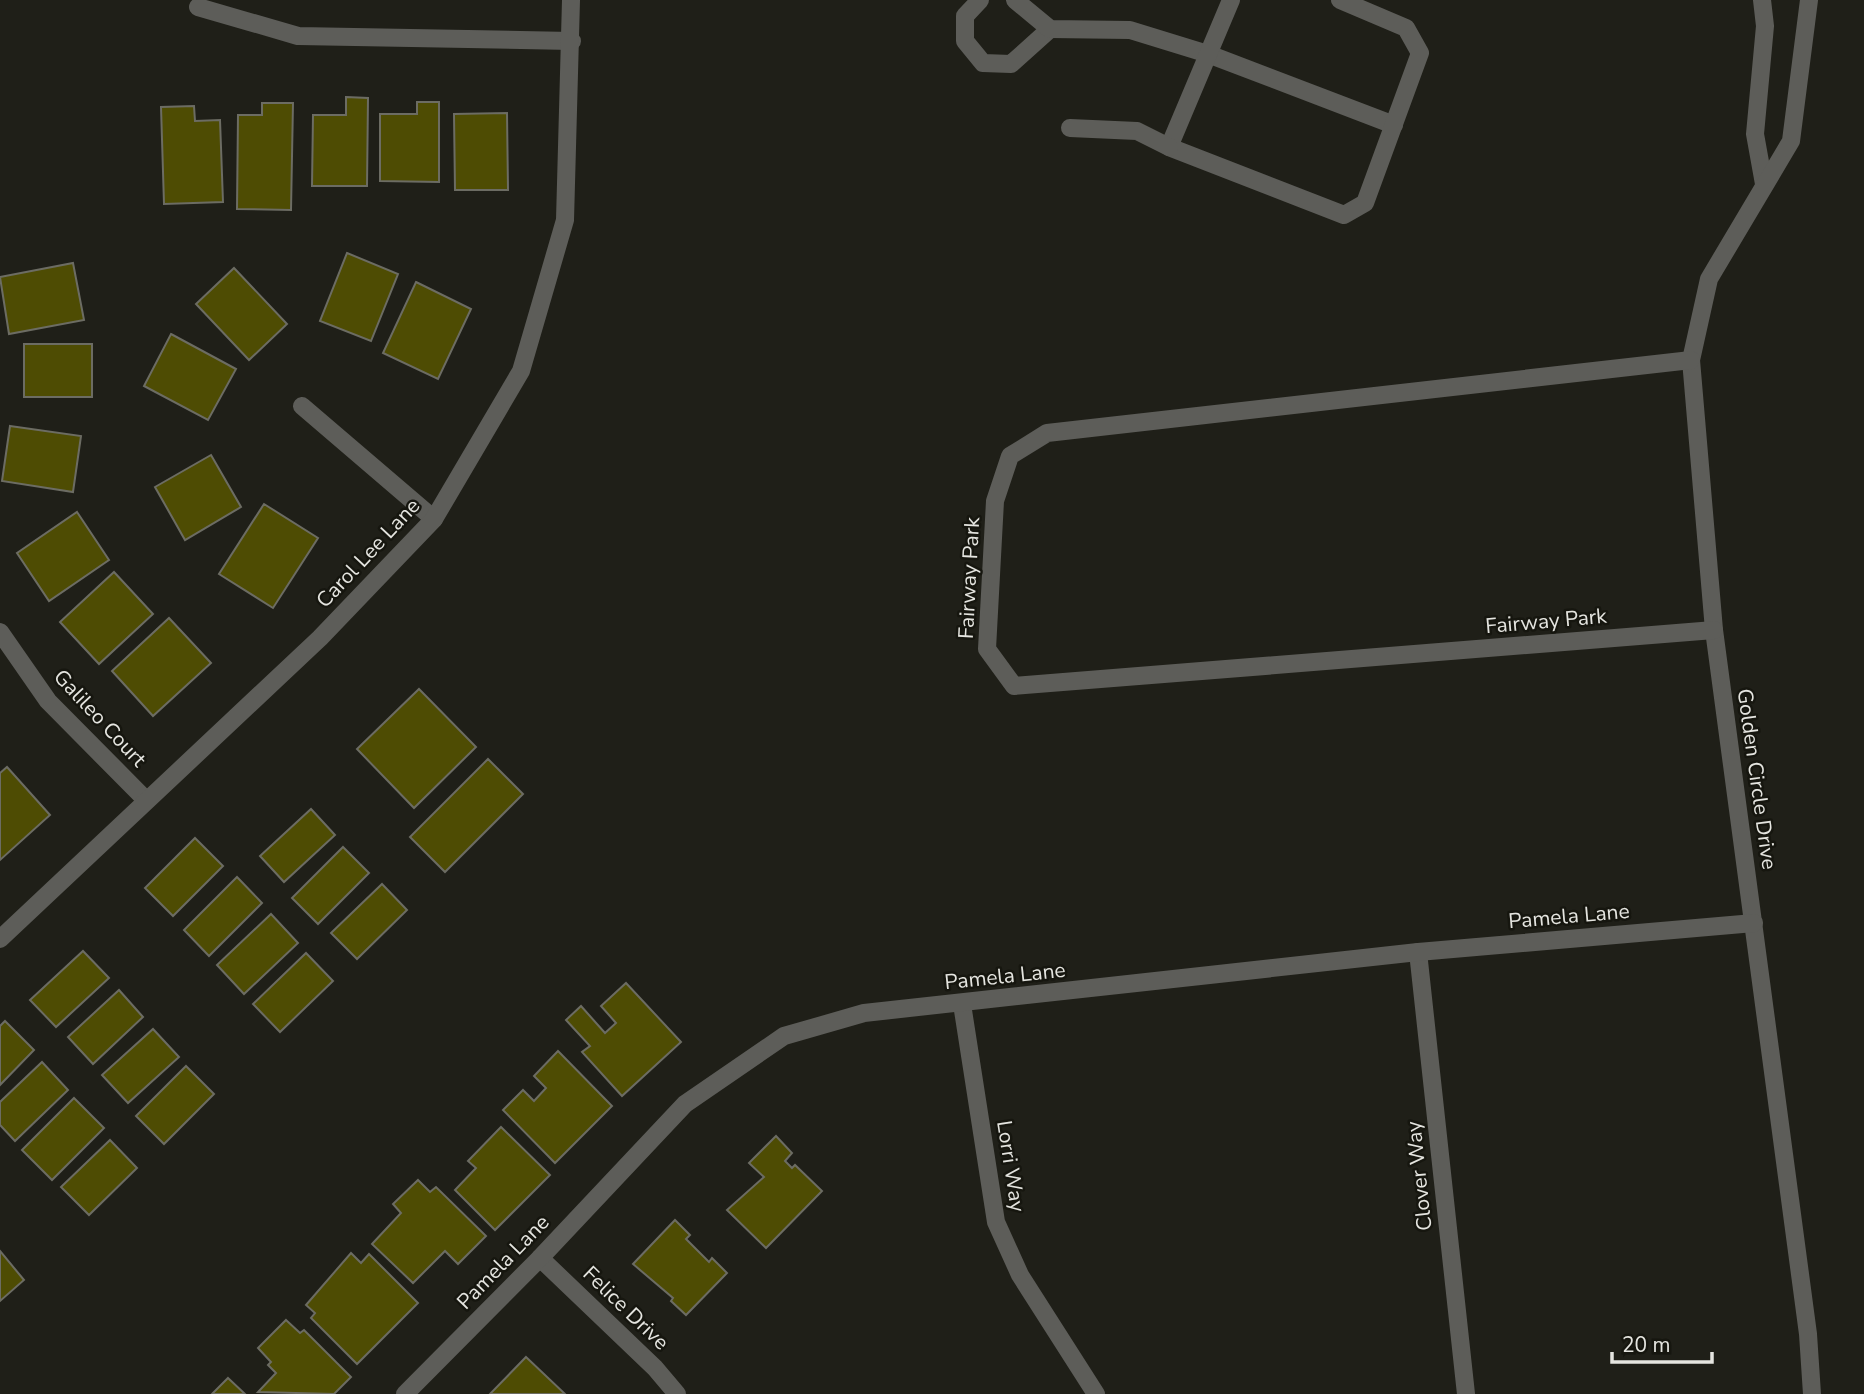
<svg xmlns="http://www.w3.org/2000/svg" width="1864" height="1394" font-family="'Nunito Sans',sans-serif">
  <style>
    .building { fill: #4e4c03; stroke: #6c6c63; stroke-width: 2 }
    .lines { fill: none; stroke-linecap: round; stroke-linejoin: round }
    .minor { stroke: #5d5d59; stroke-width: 18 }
    .labels { text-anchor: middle; stroke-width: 5; stroke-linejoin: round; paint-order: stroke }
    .street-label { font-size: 21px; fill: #e5e5e0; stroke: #16160f }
  </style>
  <rect width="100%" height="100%" fill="#1f1f18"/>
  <g class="building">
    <polygon points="346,97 368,98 367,186 312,186 313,115 346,115"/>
    <polygon points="417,102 439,102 439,182 380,181 380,114 417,114"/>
    <polygon points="262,103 293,103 291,210 237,209 238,115 262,115"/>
    <polygon points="194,106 195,121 220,120 223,202 164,204 161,107"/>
    <polygon points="507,113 508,190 455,190 454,114"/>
    <polygon points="347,253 398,274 371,341 320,321"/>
    <polygon points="73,263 84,320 9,334 0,277"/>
    <polygon points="234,268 287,324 249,360 196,304"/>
    <polygon points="416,282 471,309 438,379 383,353"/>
    <polygon points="171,334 236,369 208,420 144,386"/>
    <rect x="24" y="344" width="68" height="53"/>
    <polygon points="10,426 81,436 73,492 2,481"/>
    <polygon points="211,455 241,507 185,540 155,487"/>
    <polygon points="264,504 318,538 273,608 219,574"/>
    <polygon points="77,512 109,560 49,601 17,553"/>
    <polygon points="114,572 153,614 99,664 60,622"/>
    <polygon points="169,618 211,663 153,716 112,671"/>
    <polygon points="419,689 476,747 414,808 357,749"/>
    <polygon points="488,759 523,794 445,872 410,837"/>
    <polygon points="7,767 50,815 0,860 0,773"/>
    <polygon points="311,809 335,835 284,882 260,856"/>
    <polygon points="195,838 223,866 173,916 145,888"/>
    <polygon points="343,847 369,873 318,924 292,898"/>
    <polygon points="237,877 262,903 209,956 184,930"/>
    <polygon points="382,884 407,910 357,959 331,933"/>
    <polygon points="271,914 298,943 244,994 217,965"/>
    <polygon points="83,951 109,978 56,1027 30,1000"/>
    <polygon points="306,953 333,981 280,1032 253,1004"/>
    <polygon points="626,983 681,1042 622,1096 582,1052 590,1046 566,1020 581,1006 605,1033 616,1023 601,1006"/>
    <polygon points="119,990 143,1017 93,1064 68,1037"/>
    <polygon points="5,1021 34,1050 0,1085 0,1026"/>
    <polygon points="153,1029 179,1057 128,1103 102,1075"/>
    <polygon points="558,1051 612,1106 555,1163 503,1110 523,1090 534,1101 546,1088 534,1076"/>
    <polygon points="42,1062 68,1090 15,1141 0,1125 0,1102"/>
    <polygon points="186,1066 214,1094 164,1144 136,1116"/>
    <polygon points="74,1098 104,1128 52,1180 22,1150"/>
    <polygon points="501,1127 550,1175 495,1230 455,1190 476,1168 468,1161"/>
    <polygon points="776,1136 792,1153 785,1161 792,1168 795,1165 822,1191 766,1248 727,1210 764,1177 749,1163"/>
    <polygon points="110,1140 137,1168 89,1215 61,1187"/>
    <polygon points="418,1180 430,1192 436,1187 486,1236 458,1264 445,1251 413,1283 372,1244 401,1213 393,1204"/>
    <polygon points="675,1220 690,1235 686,1239 709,1262 712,1258 727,1273 686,1315 671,1301 673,1298 633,1264"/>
    <polygon points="0,1251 24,1280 0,1301"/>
    <polygon points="351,1253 361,1263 369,1254 418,1303 357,1364 311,1318 315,1313 306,1305"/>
    <polygon points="286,1320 300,1333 304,1330 351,1377 334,1394 258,1392 276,1373 268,1365 271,1362 258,1348"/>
    <polygon points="526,1357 565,1394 490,1394"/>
    <polygon points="228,1378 245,1394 212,1394"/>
  </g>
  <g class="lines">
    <g class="minor">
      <polyline points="980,0 965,16 965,41 983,63 1011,64 1050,29"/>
      <polyline points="1015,0 1050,29 1130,30 1208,54 1394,125"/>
      <polyline points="1231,0 1169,147 1344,215 1365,203 1420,53 1406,28 1340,0"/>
      <polyline points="1762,0 1765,26 1755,134 1764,184"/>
      <polyline points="1809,0 1791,141 1709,279 1691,360 1714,630 1808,1334 1812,1394"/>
      <polyline points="198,7 298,36 572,41"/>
      <polyline points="1070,128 1137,131 1169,147"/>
      <polyline points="1691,360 1047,433 1010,456 995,501 987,649 1014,686 1714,630"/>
      <polyline points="302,406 434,519"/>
      <polyline points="0,632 48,701 146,800"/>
      <polyline points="0,939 320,638 434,519 521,371 565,220 571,0"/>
      <polyline points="1418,952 1466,1394"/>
      <polyline points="962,1004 996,1222 1020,1275 1096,1394"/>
      <polyline points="540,1258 655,1368 677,1394"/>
      <polyline points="405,1394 540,1258 685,1104 784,1036 864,1013 1418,952 1754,923"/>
    </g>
  </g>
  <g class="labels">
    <g class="street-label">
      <text transform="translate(368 553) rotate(-47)" y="7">Carol Lee Lane</text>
      <text transform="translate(969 578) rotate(-87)" y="7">Fairway Park</text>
      <text transform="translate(1546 621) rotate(-5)" y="7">Fairway Park</text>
      <text transform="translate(100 718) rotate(47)" y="7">Galileo Court</text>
      <text transform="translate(1757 779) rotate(82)" y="7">Golden Circle Drive</text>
      <text transform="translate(1569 916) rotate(-5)" y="7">Pamela Lane</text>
      <text transform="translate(1005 976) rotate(-6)" y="7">Pamela Lane</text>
      <text transform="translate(1011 1166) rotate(81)" y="7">Lorri Way</text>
      <text transform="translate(1419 1176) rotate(-96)" y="7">Clover Way</text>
      <text transform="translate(503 1262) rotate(-46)" y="7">Pamela Lane</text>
      <text transform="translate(626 1308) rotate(44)" y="7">Felice Drive</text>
    </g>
  </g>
  <path d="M1612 1352v10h100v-10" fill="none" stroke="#e5e5e0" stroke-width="3.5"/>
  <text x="1622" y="1352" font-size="21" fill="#e5e5e0" stroke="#16160f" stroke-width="5" paint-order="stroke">20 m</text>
</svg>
